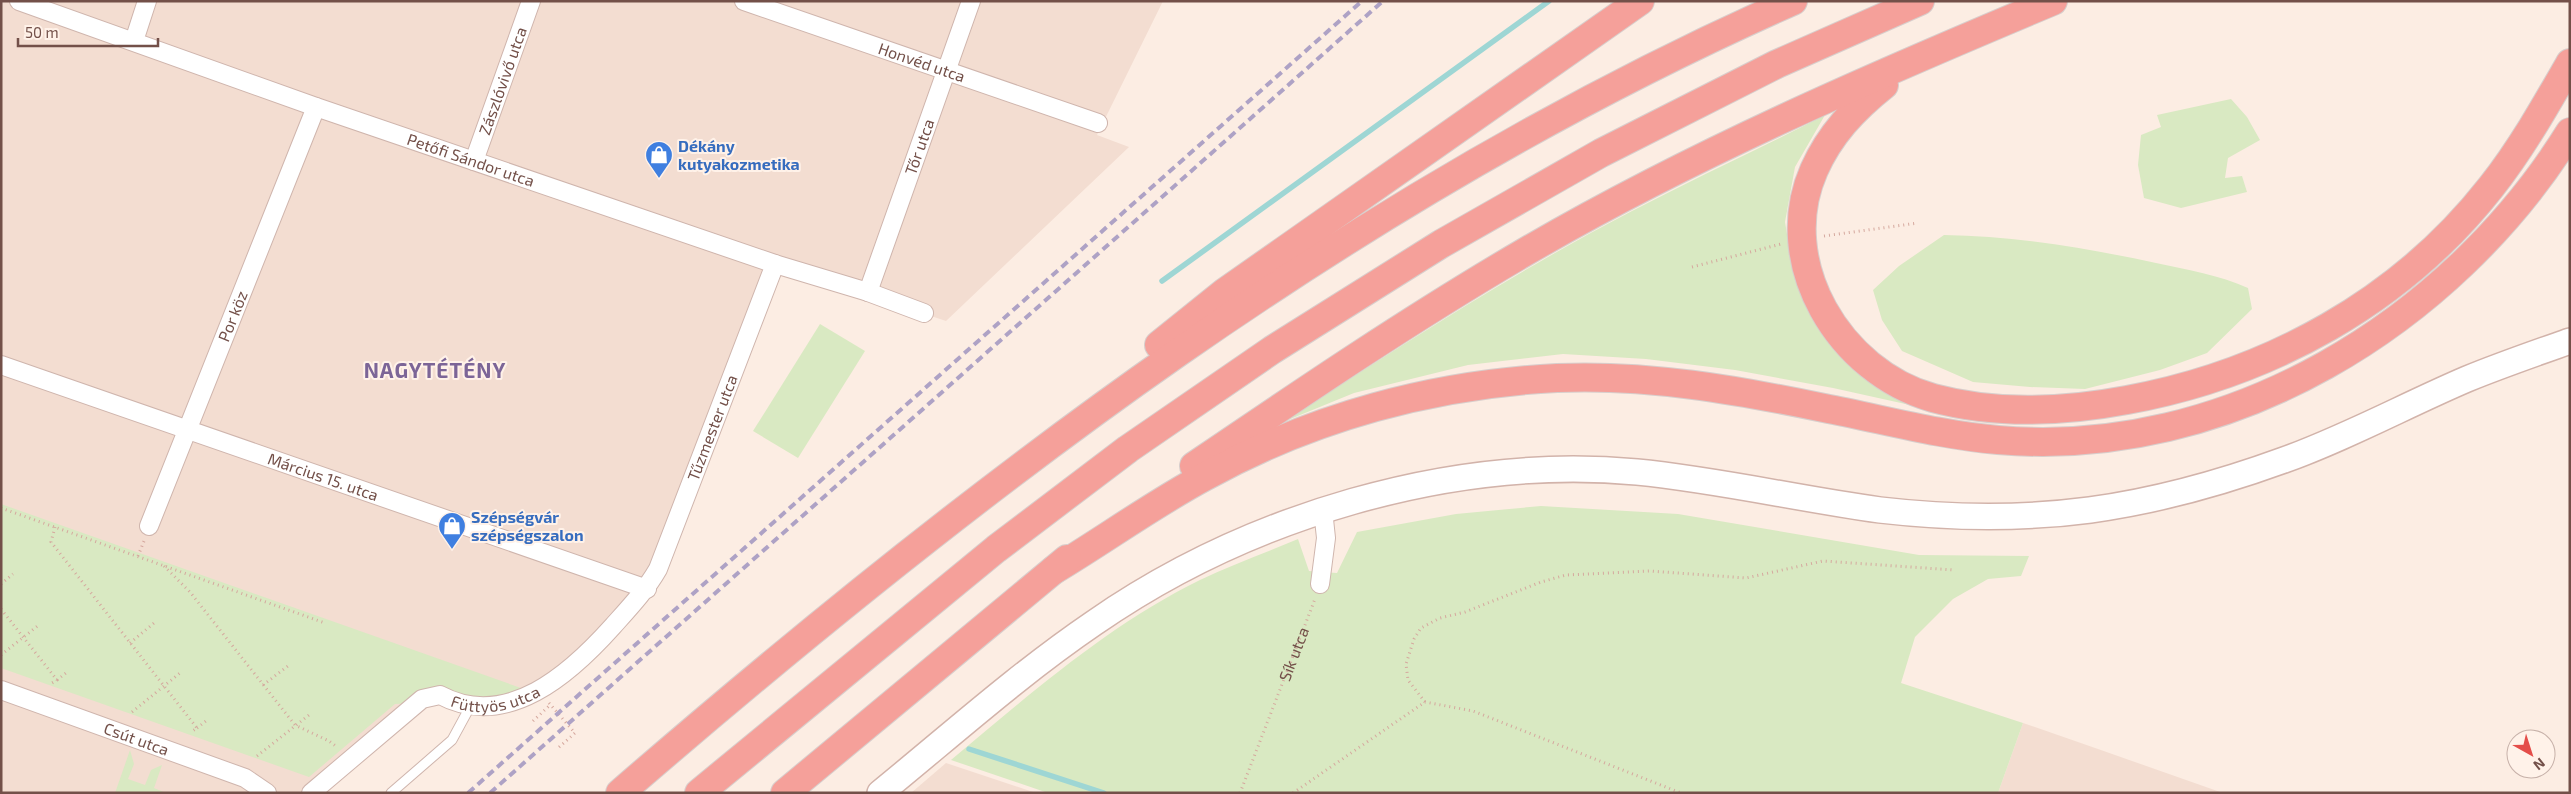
<svg xmlns="http://www.w3.org/2000/svg" width="2571" height="794" font-family="'Exo 2',sans-serif">
  <style>
    .residential { fill: #f3ddd1 }
    .green { fill: #d9e9c2 }
    .lines { fill: none; stroke-linecap: round; stroke-linejoin: round }
    .stream { stroke: #9ed6d4; stroke-width: 5.5 }
    .lane-casing { stroke: #cfb5ad; stroke-width: 11 }
    .street-casing { stroke: #cfb5ad; stroke-width: 20 }
    .secondary-casing { stroke: #d2b3aa; stroke-width: 28 }
    .highway-casing { stroke: #d8cecc; stroke-width: 30 }
    .path { stroke: #d5a89e; stroke-width: 3; stroke-dasharray: 1 4; stroke-linecap: butt }
    .lane { stroke: #fff; stroke-width: 9 }
    .street { stroke: #fff; stroke-width: 18 }
    .secondary { stroke: #fff; stroke-width: 25 }
    .highway { stroke: #f5a09a; stroke-width: 28 }
    .rail { stroke: #aea2c5; stroke-width: 4; stroke-dasharray: 8 5; stroke-linecap: butt }
    .labels { text-anchor: middle; stroke-width: 4; stroke-linejoin: round; paint-order: stroke }
    .street-label { font-size: 16px; fill: #735049; stroke: #fff2e9 }
    .shop-label { font-size: 16px; font-weight: bold; fill: #366cbe; stroke: #fff2e9; text-anchor: start }
    .district-label { font-size: 21px; font-weight: bold; letter-spacing: 1px; fill: #7c6597; stroke: #fff2e9 }
  </style>
  <rect width="100%" height="100%" fill="#fcede3"/>
  <g class="residential">
    <polygon points="1,1 1163,1 1097,135 1129,147 946,321 775,264 658,569 541,691 440,695 311,793 1,793"/>
    <polygon points="2023,723 2098,749 2223,793 1998,793"/>
    <polygon points="946,763 1036,793 911,793"/>
  </g>
  <g class="green">
    <polygon points="2231,99 2247,117 2260,140 2228,158 2225,178 2242,176 2247,192 2181,208 2144,198 2138,165 2141,135 2161,127 2157,115"/>
    <path d="M1825,115L1795,167L1785,222L1793,271L1808,309L1829,342L1854,369L1919,407L1833,388L1735,370L1646,359L1563,354L1468,365L1354,393L1283,422C1397,348 1511,274 1632,211C1695,178 1761,148 1825,115Z"/>
    <path d="M1944,235C2016,236 2086,248 2156,263C2188,270 2219,275 2248,288L2252,309L2207,353L2160,370L2085,389L2030,387L1973,382L1902,351L1882,320L1873,290L1899,266Z"/>
    <polygon points="820,324 865,351 798,458 753,431"/>
    <polygon points="1,504 521,688 500,699 395,704 309,777 1,668"/>
    <path d="M1541,506L1678,514L1919,555L2029,556L2021,576L1988,579L1953,599L1915,637L1901,683L2023,723L1998,793H1048L951,760C1029,695 1108,625 1200,580C1231,565 1265,553 1298,539L1309,571L1337,573L1357,532L1456,514Z"/>
    <polygon points="130,750 134,764 128,779 145,785 151,770 162,765 154,788 166,793 115,793"/>
  </g>
  <g class="lines">
    <g class="stream">
      <polyline points="1162,281 1549,1"/>
      <polyline points="969,749 1104,793"/>
    </g>
    <defs>
      <polyline id="lane" points="391,793 452,740 471,705"/>
      <g id="street">
        <path id="s2" d="M19,1L316,107L775,264L868,292L924,313"/>
        <path id="s3" d="M744,1L1098,123"/>
        <polyline points="134,41 147,1"/>
        <path id="s4" d="M474,161L531,1"/>
        <path id="s5" d="M868,292L971,1"/>
        <path id="s6" d="M1,365L647,589"/>
        <path id="s7" d="M149,526L316,107"/>
        <polyline points="1320,584 1326,538 1323,510"/>
        <path id="s8" d="M1,690L245,778L267,793"/>
        <path id="s9" d="M311,793L422,699L440,695C507,731 571,673 613,626C630,607 646,590 658,569L775,264"/>
      </g>
      <path id="secondary" d="M880,793C950,736 1019,674 1094,623C1247,517 1450,455 1637,472C1719,480 1799,499 1880,510C1949,518 2022,519 2090,510C2156,501 2221,483 2284,460C2346,438 2406,405 2467,379C2501,365 2536,353 2570,341"/>
      <g id="highway">
        <path d="M1884,85C1854,109 1830,134 1814,170C1773,263 1840,372 1933,398C1996,415 2063,412 2127,400C2269,374 2401,302 2491,187C2521,149 2546,105 2570,63"/>
        <polyline points="1159,345 1225,292 1640,1"/>
        <path d="M1194,466C1303,392 1412,318 1525,252C1693,154 1874,76 2053,1"/>
        <path d="M1054,570C1104,540 1152,505 1204,477C1312,417 1434,384 1557,378C1647,374 1737,390 1824,408C1882,419 1939,435 1998,440C2228,460 2451,323 2570,132"/>
        <path d="M620,793C977,484 1358,193 1793,1"/>
        <polyline points="699,793 996,549 1128,449 1272,350 1441,244 1601,153 1777,64 1920,1"/>
        <polyline points="785,793 1067,559"/>
      </g>
    </defs>
    <use href="#lane" class="lane-casing"/>
    <use href="#street" class="street-casing"/>
    <use href="#secondary" class="secondary-casing"/>
    <use href="#highway" class="highway-casing"/>
    <g class="path">
      <polyline points="1824,236 1918,223"/>
      <polyline points="1692,267 1781,244"/>
      <polyline points="1,508 325,623"/>
      <polyline points="55,527 51,542 197,728 191,732"/>
      <polyline points="138,556 144,541"/>
      <polyline points="164,566 190,592 295,725 329,741 337,747"/>
      <polyline points="1,584 13,574"/>
      <polyline points="1,609 57,680 52,683"/>
      <polyline points="130,643 154,623"/>
      <polyline points="1,655 40,624"/>
      <polyline points="57,680 66,673"/>
      <polyline points="263,685 288,666"/>
      <polyline points="1425,702 1408,680 1406,664 1414,639 1421,628 1440,618 1465,612 1541,582 1566,575 1650,571 1746,578 1823,561 1954,570"/>
      <polyline points="549,703 575,733 557,749"/>
      <polyline points="132,712 180,673"/>
      <polyline points="533,721 549,706"/>
      <polyline points="197,728 206,721"/>
      <polyline points="257,756 309,715"/>
      <path id="s1" d="M1240,793L1315,599"/>
      <polyline points="1293,793 1425,702 1473,711 1681,793"/>
    </g>
    <use href="#lane" class="lane"/>
    <use href="#street" class="street"/>
    <use href="#secondary" class="secondary"/>
    <use href="#highway" class="highway"/>
    <g class="rail">
      <polyline points="468,793 1362,1"/>
      <polyline points="490,793 1383,1"/>
    </g>
  </g>
  <defs>
    <symbol id="shop-pin" viewBox="-11 -11 22 30"><path d="M0 17L-7.5 6A9.5 9.5 0 1 1 7.5 6Z" fill="#3f7fe0" stroke="#fff2e9"/><path d="M-5-2.5h2.3a2.7 3.5 0 0 1 5.4 0H5L5.5 6h-11ZM-1.5-2.5h3a1.5 2.3 0 0 0-3 0Z" fill="#fff"/></symbol>
  </defs>
  <g fill-rule="evenodd">
    <use href="#shop-pin" x="643" y="139" width="32" height="43"/>
    <use href="#shop-pin" x="436" y="510" width="32" height="43"/>
  </g>
  <g class="labels">
    <g class="street-label">
      <text dy="6" stroke="none"><textPath href="#s3" startOffset="188">Honvéd utca</textPath></text>
      <text dy="6" stroke="none"><textPath href="#s4" startOffset="85">Zászlóvivő utca</textPath></text>
      <text dy="6" stroke="none"><textPath href="#s5" startOffset="154">Tőr utca</textPath></text>
      <text dy="6" stroke="none"><textPath href="#s2" startOffset="479">Petőfi Sándor utca</textPath></text>
      <text dy="6" stroke="none"><textPath href="#s7" startOffset="226">Por köz</textPath></text>
      <text dy="6" stroke="none"><textPath href="#s9" startOffset="590">Tűzmester utca</textPath></text>
      <text dy="6" stroke="none"><textPath href="#s6" startOffset="341">Március 15. utca</textPath></text>
      <text dy="6" stroke="none"><textPath href="#s1" startOffset="149">Sík utca</textPath></text>
      <text dy="6" stroke="none"><textPath href="#s9" startOffset="222">Füttyös utca</textPath></text>
      <text dy="6" stroke="none"><textPath href="#s8" startOffset="144">Csút utca</textPath></text>
    </g>
    <g class="shop-label">
      <text x="678" y="152">Dékány<tspan x="678" dy="18">kutyakozmetika</tspan></text>
      <text x="471" y="523">Szépségvár<tspan x="471" dy="18">szépségszalon</tspan></text>
    </g>
    <g class="district-label">
      <text x="435" y="378">NAGYTÉTÉNY</text>
    </g>
  </g>
  <rect width="2571" height="794" fill="none" stroke="#735049" stroke-width="5"/>
  <g transform="translate(2531 754) rotate(141)"><circle r="24" fill="#fff2e9" stroke="#c7b1a9"/>
  <path d="M0-4L9 19L0 12L-9 19Z" fill="#e44d49"/>
  <text y="-8" font-size="14" font-weight="bold" text-anchor="middle" fill="#735049">N</text>
  </g>
  <path d="M18 38v8h140v-8" fill="none" stroke="#735049" stroke-width="2.5"/>
  <text x="25" y="38" font-size="15" fill="#735049" stroke="#fff2e9" stroke-width="4" paint-order="stroke">50 m</text>
</svg>
